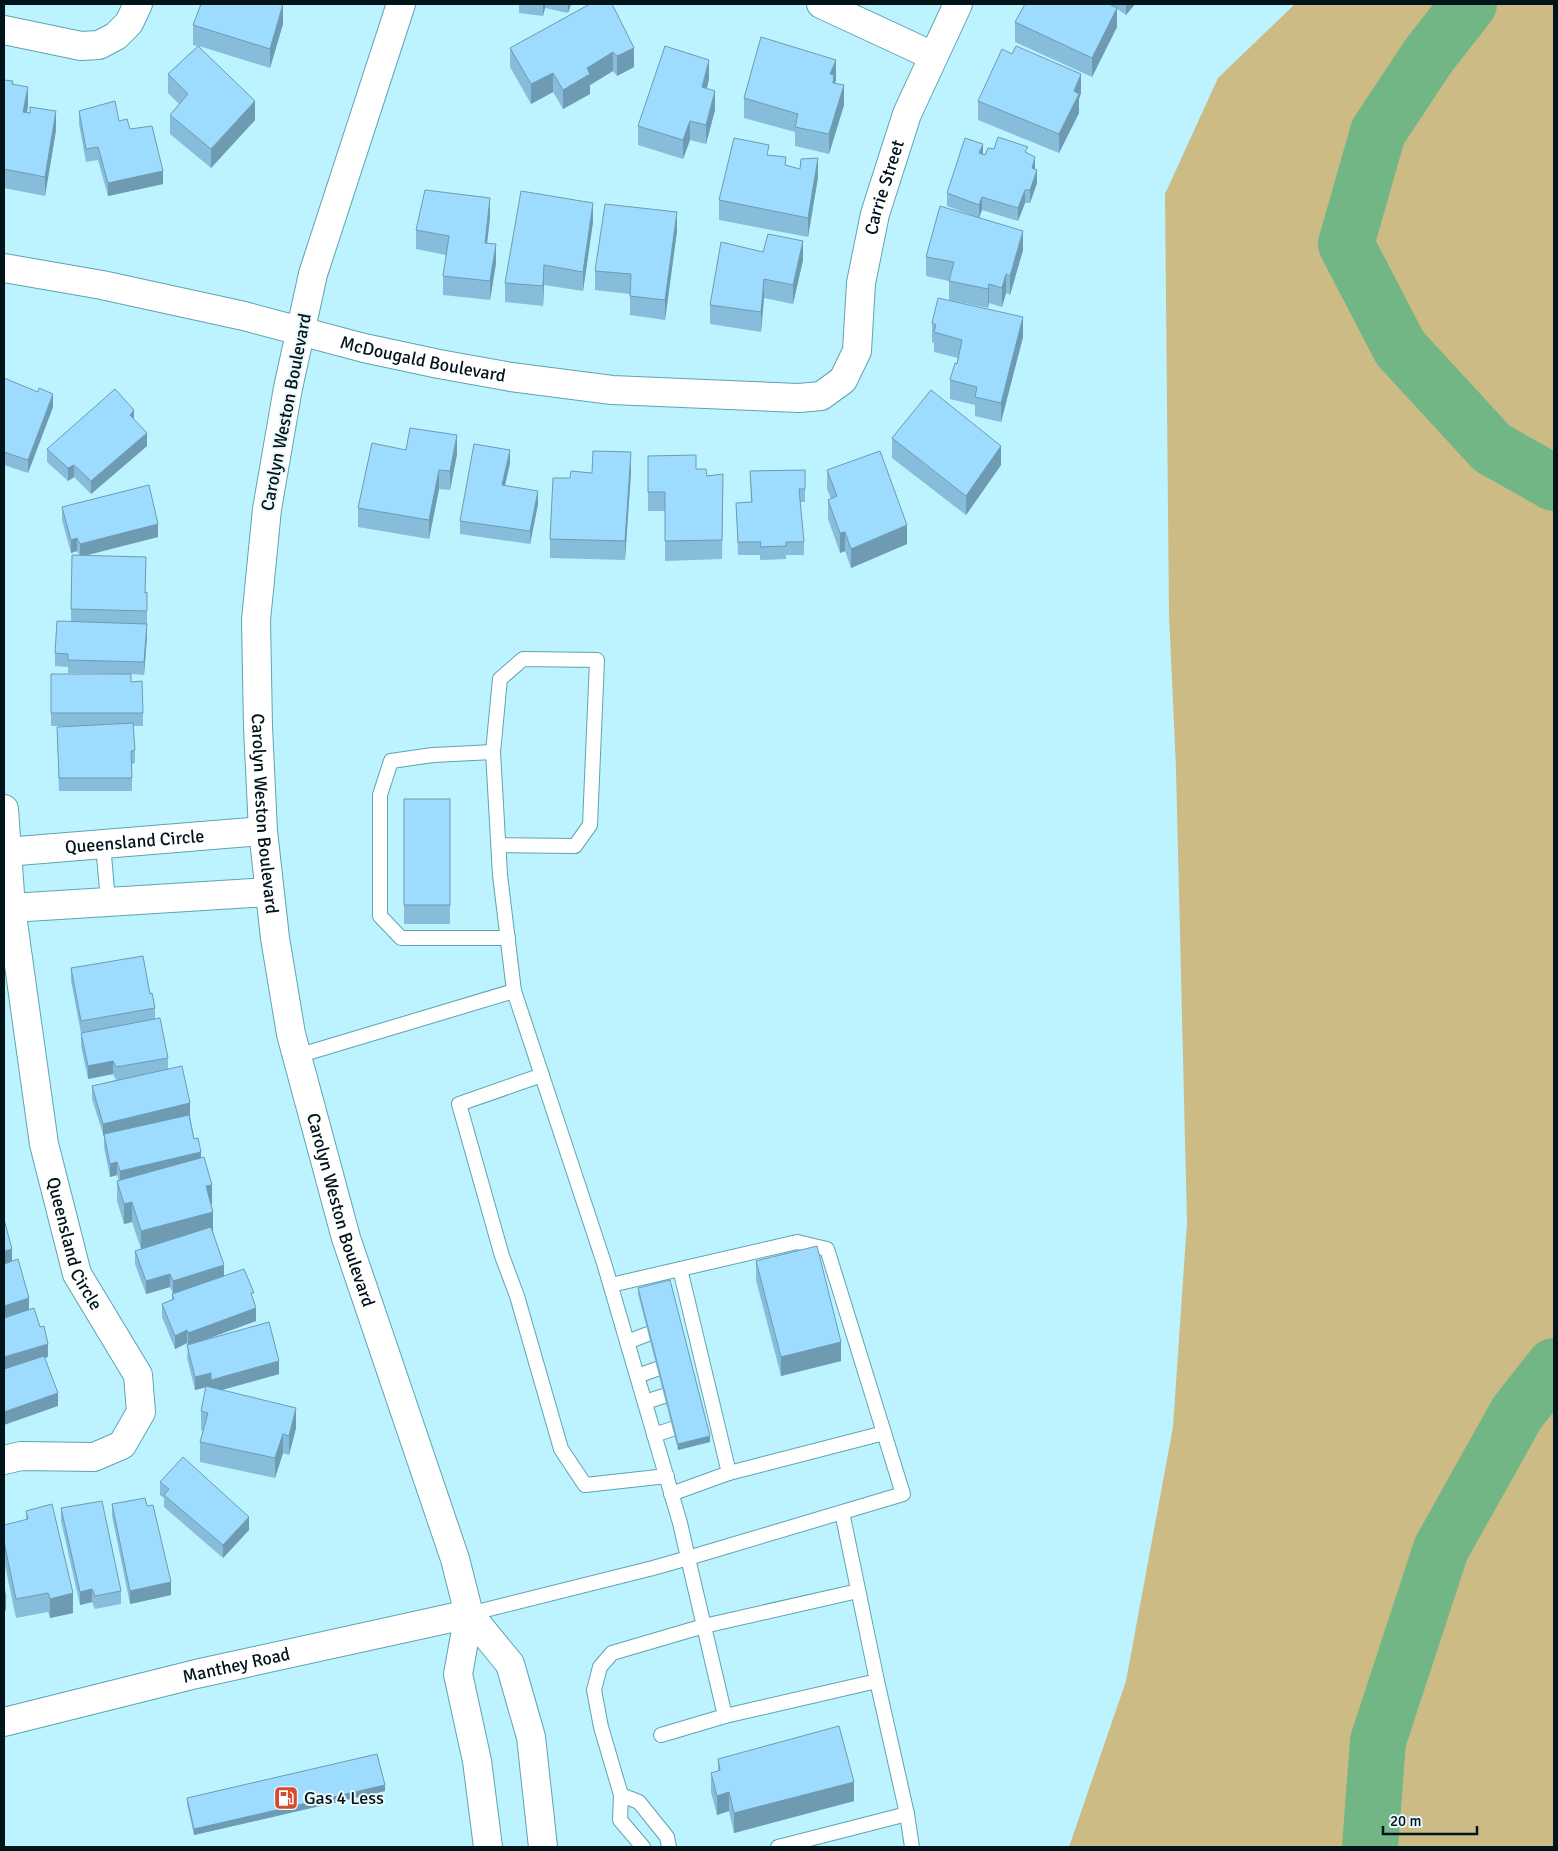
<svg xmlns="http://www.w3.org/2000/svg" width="1558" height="1851" font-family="Signika,sans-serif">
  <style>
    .green { fill: #ccbb84 }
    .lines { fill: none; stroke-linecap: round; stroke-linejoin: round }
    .river { stroke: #72b686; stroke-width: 56 }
    .lane-casing { stroke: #60a3b1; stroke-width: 16 }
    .street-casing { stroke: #60a3b1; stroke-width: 30 }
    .secondary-casing { stroke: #60a3b1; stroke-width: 30 }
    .lane { stroke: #fff; stroke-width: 14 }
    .street { stroke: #fff; stroke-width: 28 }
    .secondary { stroke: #fff; stroke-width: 28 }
    .wall { fill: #87bdda }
    .shaded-wall { fill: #6e9ab2 }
    .building { fill: #9ddcfe; stroke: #6e9ab2 }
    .labels { text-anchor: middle; stroke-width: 4; stroke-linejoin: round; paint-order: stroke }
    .street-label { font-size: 18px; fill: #00141a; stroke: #ebf8fb }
    .poi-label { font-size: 18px; fill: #00141a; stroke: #ebf8fb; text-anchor: start }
  </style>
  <rect width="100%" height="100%" fill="#bdf3ff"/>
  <polygon class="green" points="1295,4 1554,4 1554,1847 1069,1847 1126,1681 1173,1427 1187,1222 1176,769 1169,615 1165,194 1218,78"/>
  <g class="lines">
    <g class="river">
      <polyline points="1469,4 1429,55 1378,132 1346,244 1400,348 1492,448 1554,483"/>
      <polyline points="1370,1847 1378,1741 1441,1549 1517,1413 1554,1366"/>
    </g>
    <defs>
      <g id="lane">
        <polyline points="493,752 433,755 391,761 380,795 380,916 401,938 508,938"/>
        <polyline points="103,844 108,901"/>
        <polyline points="297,1056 514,991"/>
        <polyline points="542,1075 459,1104 502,1256 517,1296 561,1449 585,1485 667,1476"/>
        <polyline points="611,1285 797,1242 827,1249 903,1494 688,1558 725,1716 877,1681 842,1512"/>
        <polyline points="627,1342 648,1334"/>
        <polyline points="637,1376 657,1369"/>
        <polyline points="645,1402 664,1396"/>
        <polyline points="654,1435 672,1429"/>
        <polyline points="729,1473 884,1433"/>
        <polyline points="671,1494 729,1473 680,1269"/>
        <polyline points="469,1614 653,1568 688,1558 680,1523 604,1263 514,991 500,875 493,752 500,679 523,659 597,660 590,825 575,846 498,845"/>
        <polyline points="877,1681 907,1814 912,1847"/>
        <polyline points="661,1735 725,1716"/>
        <polyline points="621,1795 639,1802 667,1837 669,1847"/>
        <polyline points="643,1847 620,1820 621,1795 601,1727 594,1690 600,1667 612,1653 704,1626 858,1591"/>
        <polyline points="778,1847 907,1814"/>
      </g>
      <g id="street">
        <polyline points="821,4 933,56"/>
        <polyline points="4,30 81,46 99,45 116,36 129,23 138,4"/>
        <path id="s1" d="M4,268L102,285L244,316L364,348L439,364L511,377L612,390L799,398L821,396L843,380L857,351L861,283L875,214L907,114L958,4"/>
        <path id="s2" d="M4,809L11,908L44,1144L77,1274L138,1375L141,1412L122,1445L94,1457L21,1456L4,1460"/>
        <path id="s3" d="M6,852L263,831"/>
        <polyline points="11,908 268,892"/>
      </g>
      <g id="secondary">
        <path id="s4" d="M401,4L313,274L288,388L267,509L256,620L258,727L263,831L275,938L291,1034L346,1238L455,1559L469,1614L510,1664L531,1737L543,1847"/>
        <polyline points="469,1614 458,1674 477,1761 488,1847"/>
        <path id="s5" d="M4,1722L196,1674L469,1614"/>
      </g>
    </defs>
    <use href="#lane" class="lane-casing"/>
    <use href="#street" class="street-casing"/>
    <use href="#secondary" class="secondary-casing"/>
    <use href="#lane" class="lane"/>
    <use href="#street" class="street"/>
    <use href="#secondary" class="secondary"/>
  </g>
  <g class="wall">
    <polygon points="519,4 571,4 568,13 545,8 543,16 519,13"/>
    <polygon points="590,4 634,67 617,76 613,71 590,85 590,94 563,109 553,92 531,104 510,67 510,48"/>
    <polygon points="1110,4 1135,4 1126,15 1117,9 1117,27 1092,77 1015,42 1015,22 1111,5"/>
    <polygon points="283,24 270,68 199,46 255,120 211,168 170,134 170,115 179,104 168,93 168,74 198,46 193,45 193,25"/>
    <polygon points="1012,54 1081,93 1079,99 1079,113 1059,153 978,120 978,101"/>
    <polygon points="709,79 707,88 715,110 706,144 690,140 683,159 638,145 638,126"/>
    <polygon points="4,80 13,84 28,106 27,112 30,113 56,130 45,196 4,188"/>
    <polygon points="836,80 835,83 844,105 829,154 795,146 795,132 744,118 744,98"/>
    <polygon points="79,111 119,121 130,129 163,184 108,196 98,160 86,162 79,124"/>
    <polygon points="983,154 985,155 1028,154 1035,169 1037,183 1030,203 1025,203 1018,221 982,210 979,218 947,206 947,193"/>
    <polygon points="769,155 786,165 800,169 818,177 808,237 719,220 719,200"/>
    <polygon points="490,217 487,243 496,263 490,300 443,295 443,276 446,255 416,249 416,230"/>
    <polygon points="593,222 583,291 544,285 543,306 505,302 505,283"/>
    <polygon points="677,231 665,320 630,315 630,294 595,290 595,271"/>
    <polygon points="1023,250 1010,295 1006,293 1002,307 989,303 988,308 949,300 1023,337 1001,422 975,416 975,405 950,399 950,380 957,364 958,358 934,352 934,343 932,342 932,323 949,300 949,281 926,276 926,257"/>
    <polygon points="763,252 803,260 793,304 764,298 761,332 710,324 710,305"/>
    <polygon points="4,378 53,407 28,473 4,465"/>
    <polygon points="134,419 147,446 91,494 74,477 68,481 47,462 47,449"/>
    <polygon points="892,438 1001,465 966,515 892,458"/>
    <polygon points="406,450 457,454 450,490 439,489 429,539 358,527 358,508"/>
    <polygon points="648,456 696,469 707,476 723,493 722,559 665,561 665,511 648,511"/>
    <polygon points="510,463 505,486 538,504 530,544 460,534 460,521"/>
    <polygon points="805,470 805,502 800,502 804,542 804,555 786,555 786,559 760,560 760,555 738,555 736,503 751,502 750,471"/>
    <polygon points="827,470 907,544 851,568 845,551 840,553 828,519 828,500 831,499 827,489"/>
    <polygon points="631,472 625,560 550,558 550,539 592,473"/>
    <polygon points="62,507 158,537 85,555 145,593 147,592 147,637 144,675 131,674 131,682 143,713 143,726 133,726 135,750 135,763 132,764 132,791 59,791 57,727 85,726 51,726 51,674 119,674 68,673 68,667 55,666 55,653 71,622 71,609 79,555 77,551 71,553 62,520"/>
    <rect x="404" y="799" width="46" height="125"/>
    <polygon points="71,968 150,994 155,1008 155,1018 168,1058 168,1069 190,1116 194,1139 201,1157 212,1204 211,1204 213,1231 224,1276 254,1300 256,1321 201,1341 279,1374 221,1390 296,1428 289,1455 283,1453 275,1478 200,1462 200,1442 203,1431 201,1430 201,1411 206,1387 195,1390 187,1358 188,1345 187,1343 175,1349 162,1317 162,1304 172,1299 172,1294 173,1294 170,1287 146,1294 135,1264 135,1251 141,1249 132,1222 124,1224 117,1201 117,1181 119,1181 117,1175 110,1177 104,1147 104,1137 92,1099 92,1086 116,1080 113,1074 88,1079 81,1046 81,1033 71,981"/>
    <polygon points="756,1261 841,1361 781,1376 756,1280"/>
    <polygon points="638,1288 710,1442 678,1450 638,1294"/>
    <polygon points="160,1482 249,1530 223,1558 164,1507 164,1498 160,1495"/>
    <polygon points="112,1504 171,1595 130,1604 112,1516"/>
    <polygon points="61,1508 121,1591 121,1604 95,1609 92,1602 80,1605 61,1521"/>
    <polygon points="26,1511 73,1613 50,1618 48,1612 16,1618 4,1561 4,1525 26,1520"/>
    <polygon points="718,1759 854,1801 734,1833 729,1811 717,1815 711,1792 711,1773 718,1771"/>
    <polygon points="385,1791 194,1835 187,1804 187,1798"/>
  </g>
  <g class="shaded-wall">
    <polygon points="283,4 283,24 270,68 270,49"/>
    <polygon points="543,4 545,4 545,8 543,16"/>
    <polygon points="568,4 571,4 568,13"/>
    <polygon points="1126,4 1135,4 1126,15"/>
    <polygon points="1117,8 1117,27 1092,77 1092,58"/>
    <polygon points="634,48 634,67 617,76 617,56"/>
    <polygon points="613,52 613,71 590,85 590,94 563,109 563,90 587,68"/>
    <polygon points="709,60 709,79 702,106 702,87"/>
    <polygon points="836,60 836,80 834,85 830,74"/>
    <polygon points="553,73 553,92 531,104 531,84"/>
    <polygon points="1081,74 1081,93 1079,99 1079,113 1059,153 1059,134 1074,91"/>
    <polygon points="844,85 844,105 829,154 829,134"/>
    <polygon points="28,87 28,106 23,131 23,112"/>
    <polygon points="715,91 715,110 706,144 706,125"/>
    <polygon points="255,101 255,120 211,168 211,149"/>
    <polygon points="56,111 56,130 45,196 45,177"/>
    <polygon points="690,121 690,140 683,159 683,140"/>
    <polygon points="983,144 983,157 979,153"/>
    <polygon points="1035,157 1035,170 1032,168"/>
    <polygon points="818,158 818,177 808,237 808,218"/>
    <polygon points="1037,170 1037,183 1030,203 1030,190"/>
    <polygon points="163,171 163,184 108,196 108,183"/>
    <polygon points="1025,190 1025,203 1018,221 1018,208"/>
    <polygon points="982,197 982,210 979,218 979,205"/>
    <polygon points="490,198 490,217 485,262 485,243"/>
    <polygon points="593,203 593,222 583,291 583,272"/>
    <polygon points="677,212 677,231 665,320 665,300"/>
    <polygon points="1023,231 1023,250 1010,295 1010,276"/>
    <polygon points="803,241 803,260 793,304 793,285"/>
    <polygon points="496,244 496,263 490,300 490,281"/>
    <polygon points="544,265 544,285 543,306 543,286"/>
    <polygon points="1006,274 1006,293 1002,307 1002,288"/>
    <polygon points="764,279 764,298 761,332 761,312"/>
    <polygon points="989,284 989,303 988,308 988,289"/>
    <polygon points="1023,317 1023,337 1001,422 1001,403"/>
    <polygon points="53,394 53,407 28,473 28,460"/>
    <polygon points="134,410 134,423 130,415"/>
    <polygon points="147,433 147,446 91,494 91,481"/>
    <polygon points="457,435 457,454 450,490 450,471"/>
    <polygon points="1001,446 1001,465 966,515 966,496"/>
    <polygon points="510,450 510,463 502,498 502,485"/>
    <polygon points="631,452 631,472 625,560 625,541"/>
    <polygon points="74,465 74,477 68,481 68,468"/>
    <polygon points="439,470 439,489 429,539 429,520"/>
    <polygon points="538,491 538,504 530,544 530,531"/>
    <polygon points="158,524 158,537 80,557 80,544"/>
    <polygon points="907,525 907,544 851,568 851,549"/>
    <polygon points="845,532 845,551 840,553 840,533"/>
    <polygon points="77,538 77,551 71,553 71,540"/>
    <polygon points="147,624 147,637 144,675 144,662"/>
    <polygon points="113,1061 113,1074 88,1079 88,1066"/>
    <polygon points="190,1103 190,1116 104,1134 103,1137 103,1124"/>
    <polygon points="201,1152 201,1165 120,1184 120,1171"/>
    <polygon points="117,1162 117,1175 110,1177 110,1164"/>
    <polygon points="212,1185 212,1204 206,1205 206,1186"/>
    <polygon points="132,1202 132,1222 124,1224 124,1204"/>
    <polygon points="213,1212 213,1231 141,1250 141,1231"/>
    <polygon points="12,1249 12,1262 4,1264 4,1251"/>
    <polygon points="224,1265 224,1278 173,1294 173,1281"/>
    <polygon points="170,1274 170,1287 146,1294 146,1281"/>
    <polygon points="29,1298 29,1311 4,1319 4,1306"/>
    <polygon points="256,1308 256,1321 188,1346 188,1333"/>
    <polygon points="187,1330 187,1343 175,1349 175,1336"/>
    <polygon points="841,1342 841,1361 781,1376 781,1357"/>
    <polygon points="48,1344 48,1357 4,1370 4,1357"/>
    <polygon points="279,1361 279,1374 211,1393 211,1380"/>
    <polygon points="211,1373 211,1386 195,1390 195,1377"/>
    <polygon points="58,1393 58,1406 4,1425 4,1412"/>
    <polygon points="296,1408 296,1428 289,1455 289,1436"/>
    <polygon points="283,1434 283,1453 275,1478 275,1458"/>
    <polygon points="710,1436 710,1442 678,1450 678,1444"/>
    <polygon points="249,1517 249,1530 223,1558 223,1545"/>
    <polygon points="171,1582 171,1595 130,1604 130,1591"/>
    <polygon points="92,1589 92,1602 80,1605 80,1592"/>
    <polygon points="73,1593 73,1613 50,1618 50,1599"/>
    <polygon points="6,1597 6,1610 4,1611 4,1598"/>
    <polygon points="854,1782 854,1801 734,1833 734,1813"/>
    <polygon points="385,1785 385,1791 194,1835 194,1829"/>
    <polygon points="729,1792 729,1811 717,1815 717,1796"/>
  </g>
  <g class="building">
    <polygon points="201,4 283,4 270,49 193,25"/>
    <polygon points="590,4 612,4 634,48 617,56 613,52 587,68 590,74 563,90 553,73 531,84 510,48"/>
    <polygon points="1025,4 1109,4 1117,8 1092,58 1015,22"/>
    <polygon points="761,37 836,60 830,74 834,75 833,83 844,85 829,134 795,127 798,114 744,98"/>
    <polygon points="198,46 255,101 211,149 170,115 188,94 168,74"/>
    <polygon points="665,46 709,60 702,87 715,91 706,125 690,121 683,140 638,126"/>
    <polygon points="1016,46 1081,74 1074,91 1079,94 1059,134 978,101 1002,49 1012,54"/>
    <polygon points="4,80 13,81 12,84 28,87 23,112 30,113 30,107 56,111 45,177 4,169"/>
    <polygon points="115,101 119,121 127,119 130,129 152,126 163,171 108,183 98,147 86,149 79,111"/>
    <polygon points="998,137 1028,147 1025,152 1035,157 1032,168 1037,170 1030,190 1025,190 1018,208 982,197 979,205 947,193 965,138 983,144 979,153 985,155 988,148 994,149"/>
    <polygon points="734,138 769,145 767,155 786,157 785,165 800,169 801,159 818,158 808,218 719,200"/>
    <polygon points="425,190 490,198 485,243 496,244 490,281 443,276 449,236 416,230"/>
    <polygon points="521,191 593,203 583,272 544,265 543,286 505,283"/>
    <polygon points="605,204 677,212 665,300 630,296 631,274 595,271"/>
    <polygon points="940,206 1023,231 1010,276 1006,274 1002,288 989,284 988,289 949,281 954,262 926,257"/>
    <polygon points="768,234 803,241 793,285 764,279 761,312 710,305 721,242 763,252"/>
    <polygon points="938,298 1023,317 1001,403 975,397 977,387 950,380 955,363 957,364 962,340 934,332 936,325 932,323"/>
    <polygon points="4,378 38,392 39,388 53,394 28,460 4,452"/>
    <polygon points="115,389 134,410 130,415 147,433 91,481 74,465 68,468 47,449"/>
    <polygon points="931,390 1001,446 966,496 892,438"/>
    <polygon points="410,428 457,435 450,471 439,470 429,520 358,508 372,443 406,450"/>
    <polygon points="474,444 510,450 502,485 538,491 530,531 460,521"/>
    <polygon points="593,451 631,452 625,541 550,539 553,478 570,478 571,471 592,473"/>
    <polygon points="880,451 907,525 851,549 845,532 840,533 828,500 837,496 827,470"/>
    <polygon points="696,455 696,469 706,469 707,476 723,474 722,540 665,541 665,492 648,492 648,456"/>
    <polygon points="805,470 805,489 799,489 804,542 786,542 786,546 760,547 761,542 738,542 736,503 752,502 750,471"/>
    <polygon points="149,485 158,524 80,544 77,538 71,540 62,507"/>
    <polygon points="72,555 146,557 145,593 147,592 147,611 71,609"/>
    <polygon points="57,621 147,624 144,662 68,660 68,654 55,653"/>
    <polygon points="51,674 131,674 131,682 142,681 143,713 51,713"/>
    <polygon points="133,723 135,750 131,751 132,778 59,778 57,727"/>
    <rect x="404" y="799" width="46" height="106"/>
    <polygon points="143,956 150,994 152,993 155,1008 81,1021 71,968"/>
    <polygon points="160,1018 168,1058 116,1067 113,1061 88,1066 81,1033"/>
    <polygon points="182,1066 190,1103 103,1124 92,1086"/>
    <polygon points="189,1115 194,1139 198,1138 201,1152 120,1171 117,1162 110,1164 104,1134"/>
    <polygon points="204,1157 212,1185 206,1186 213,1212 141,1231 132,1202 124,1204 117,1181"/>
    <polygon points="4,1219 12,1249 4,1251"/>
    <polygon points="211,1227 224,1265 173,1281 170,1274 146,1281 135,1251"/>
    <polygon points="817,1246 841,1342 781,1357 756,1261"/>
    <polygon points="18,1259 29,1298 4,1306 4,1264"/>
    <polygon points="244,1269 254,1293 251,1293 256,1308 188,1333 187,1330 175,1336 162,1304 174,1299 172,1294"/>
    <polygon points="670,1280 710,1436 678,1444 638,1288"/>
    <polygon points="34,1308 40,1327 44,1326 48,1344 4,1357 4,1318"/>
    <polygon points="269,1322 279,1361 211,1380 211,1373 195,1377 187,1345"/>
    <polygon points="44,1356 58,1393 4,1412 4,1369"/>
    <polygon points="206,1386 296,1408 289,1436 283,1434 275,1458 200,1442 208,1413 201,1411"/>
    <polygon points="183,1457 249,1517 223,1545 164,1495 169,1489 160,1482"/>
    <polygon points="145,1498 147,1506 153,1505 171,1582 130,1591 112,1504"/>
    <polygon points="102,1501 121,1591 95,1596 92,1589 80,1592 61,1508"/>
    <polygon points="52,1504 73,1593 50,1599 48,1593 16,1599 4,1542 4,1525 28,1519 26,1511"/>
    <polygon points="4,1587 6,1597 4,1598"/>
    <polygon points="839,1726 854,1782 734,1813 729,1792 717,1796 711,1773 720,1770 718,1759"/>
    <polygon points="377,1754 385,1785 194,1829 187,1798"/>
  </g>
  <defs>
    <symbol id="fuel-square" viewBox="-11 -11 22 22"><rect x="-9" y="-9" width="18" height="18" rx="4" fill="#d64a30" stroke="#ebf8fb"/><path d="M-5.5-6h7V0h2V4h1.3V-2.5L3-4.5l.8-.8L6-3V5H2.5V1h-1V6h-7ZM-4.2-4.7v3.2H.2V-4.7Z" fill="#fff"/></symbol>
  </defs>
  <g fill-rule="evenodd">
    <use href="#fuel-square" x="272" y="1784" width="28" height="28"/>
  </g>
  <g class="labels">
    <g class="street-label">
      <text dy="6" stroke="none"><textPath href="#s1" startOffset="1056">Carrie Street</textPath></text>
      <text dy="6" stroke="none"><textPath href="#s1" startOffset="429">McDougald Boulevard</textPath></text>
      <text transform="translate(286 412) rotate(-79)" y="6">Carolyn Weston Boulevard</text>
      <text dy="6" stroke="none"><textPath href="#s4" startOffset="829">Carolyn Weston Boulevard</textPath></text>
      <text dy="6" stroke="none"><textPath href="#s3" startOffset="129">Queensland Circle</textPath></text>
      <text dy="6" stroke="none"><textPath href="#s4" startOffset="1234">Carolyn Weston Boulevard</textPath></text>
      <text dy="6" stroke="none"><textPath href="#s2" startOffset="442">Queensland Circle</textPath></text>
      <text dy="6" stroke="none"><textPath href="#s5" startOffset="239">Manthey Road</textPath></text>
    </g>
    <g class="poi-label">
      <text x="304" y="1804">Gas 4 Less</text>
    </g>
  </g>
  <rect width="1558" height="1851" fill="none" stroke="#00141a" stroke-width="10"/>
  <path d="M1383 1826v8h94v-8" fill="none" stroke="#00141a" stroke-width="2.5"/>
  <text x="1390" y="1826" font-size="15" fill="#00141a" stroke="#ebf8fb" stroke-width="4" paint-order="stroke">20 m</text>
</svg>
